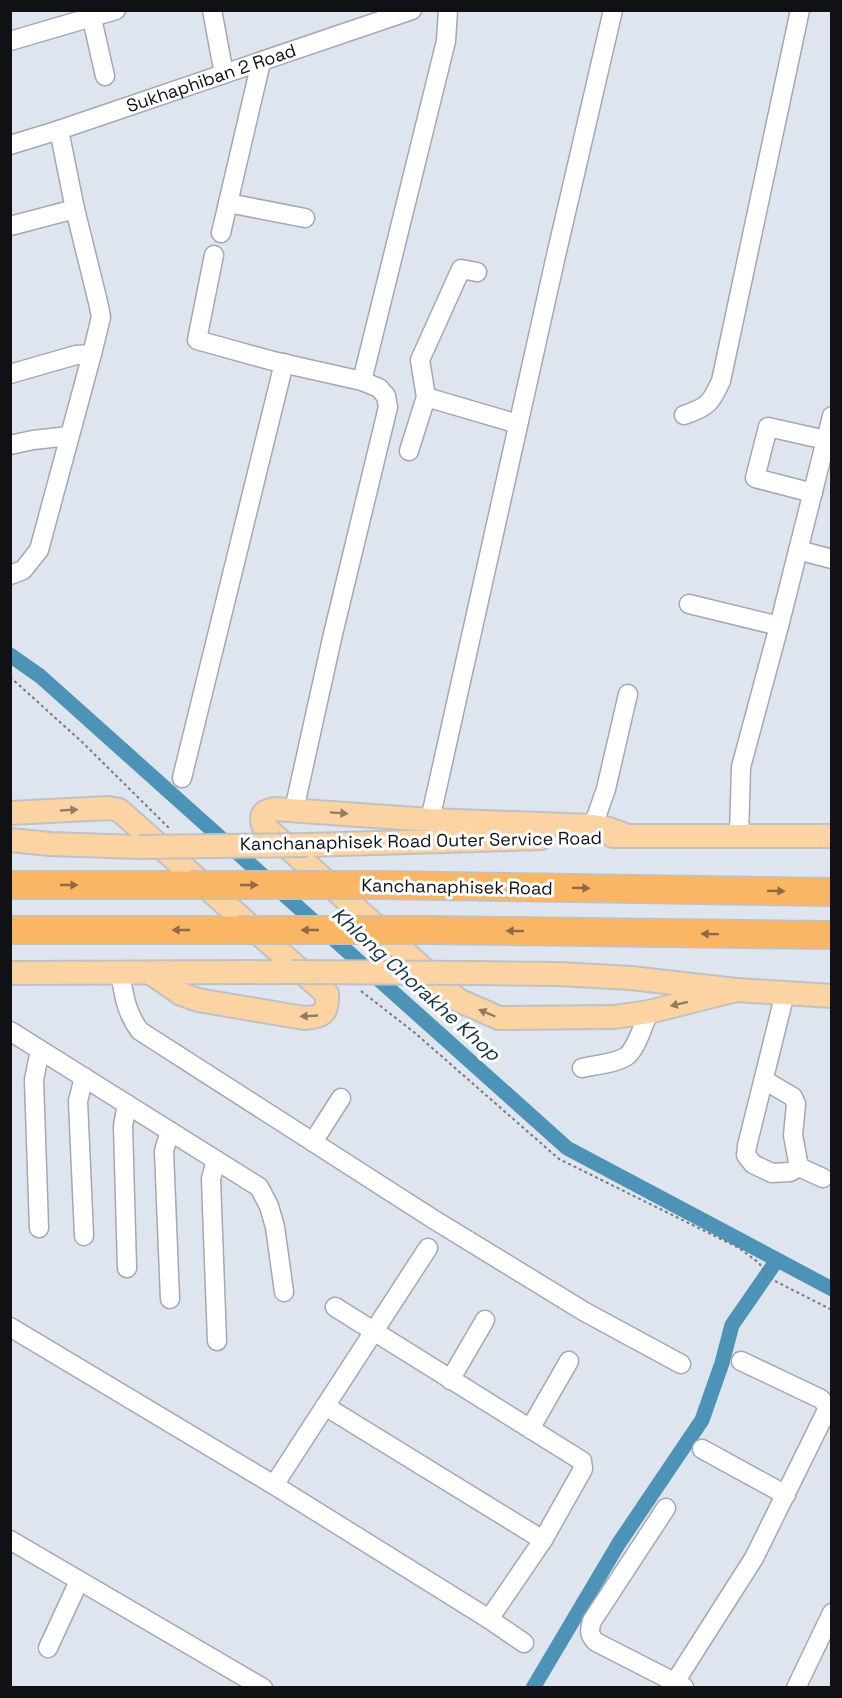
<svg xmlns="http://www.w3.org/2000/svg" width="842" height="1698" font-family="'Space Grotesk',sans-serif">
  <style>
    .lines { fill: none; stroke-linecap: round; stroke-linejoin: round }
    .canal { stroke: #4c93b7; stroke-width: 15 }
    .minor-casing { stroke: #a2a9b2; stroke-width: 21 }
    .major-casing { stroke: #c1c1c2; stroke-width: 26 }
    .highway-casing { stroke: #c1c1c2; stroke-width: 30 }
    .path { stroke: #757980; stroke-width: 2; stroke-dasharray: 3 3; stroke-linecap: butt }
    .minor { stroke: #fff; stroke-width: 18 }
    .major { stroke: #fcd3a3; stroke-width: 22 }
    .highway { stroke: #fab565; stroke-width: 27 }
    .major-bridge-casing { stroke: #c1c1c2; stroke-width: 26; stroke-linecap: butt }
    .highway-bridge-casing { stroke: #c1c1c2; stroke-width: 30; stroke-linecap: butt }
    .major-bridge { stroke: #fcd3a3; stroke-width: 22 }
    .highway-bridge { stroke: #fab565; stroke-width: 27 }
    .oneway { fill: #917c63 }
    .oneway2 { fill: #906b41 }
    .labels { text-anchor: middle; stroke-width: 6; stroke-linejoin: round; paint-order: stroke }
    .street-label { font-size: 18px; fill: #0f1114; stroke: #fff }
    .water-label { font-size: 20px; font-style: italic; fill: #123343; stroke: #fff }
  </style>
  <rect width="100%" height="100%" fill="#dee5ef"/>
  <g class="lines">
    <g class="canal">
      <polyline points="10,655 40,676 567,1148 832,1289"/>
      <polyline points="533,1688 619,1543 702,1420 722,1363 732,1325 777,1260"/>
    </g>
    <defs>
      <g id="minor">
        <polyline points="90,10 105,76"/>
        <polyline points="212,10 224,74"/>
        <polyline points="10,41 116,10"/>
        <polyline points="59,130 75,209 98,302 101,317 92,354"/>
        <path id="s1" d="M10,145L59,130L412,10"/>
        <polyline points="228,203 305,218"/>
        <polyline points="10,226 75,209"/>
        <polyline points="221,233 261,62"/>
        <polyline points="214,255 197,340 273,361 362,381 379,388 386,396 388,407 333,634 294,810"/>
        <polyline points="10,374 76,355 92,354 39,550 23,570 10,575"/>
        <polyline points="362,381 446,41 448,10"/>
        <polyline points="426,397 518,424"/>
        <path d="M684,415C708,407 711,403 721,381L800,10"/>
        <polyline points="10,445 33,440 69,436"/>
        <polyline points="409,451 426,397 420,360 461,269 477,272"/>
        <polyline points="813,493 755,478 768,427 826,440"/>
        <polyline points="798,550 832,559"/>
        <polyline points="689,604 779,626"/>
        <polyline points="182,778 284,363"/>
        <polyline points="430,820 555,260 613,10"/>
        <polyline points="593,826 606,789 628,694"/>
        <polyline points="739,836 741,767 779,626 832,416"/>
        <path d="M120,973C124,995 126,1013 140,1031L433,1219L585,1312L681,1364"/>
        <polyline points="785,993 747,1146 746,1155 753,1164 772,1173 790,1172 799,1167 823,1178"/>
        <polyline points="10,1031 259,1187 269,1206 275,1227 284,1292"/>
        <path d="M582,1068C594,1065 619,1063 628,1055C638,1045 643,1025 649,1012"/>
        <polyline points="764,1080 793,1097 796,1104 793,1135 799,1167"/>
        <polyline points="170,1131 164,1151 170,1299"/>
        <polyline points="313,1142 341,1098"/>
        <polyline points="216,1160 211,1179 217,1341"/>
        <polyline points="39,1228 34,1080 40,1050"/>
        <polyline points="84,1236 78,1101 84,1077"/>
        <polyline points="127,1268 123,1126 127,1104"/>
        <polyline points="335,1307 582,1461 583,1469 543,1540 489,1619"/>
        <polyline points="10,1327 274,1485 489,1619 524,1643"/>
        <polyline points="450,1380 485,1320"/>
        <polyline points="325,1406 543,1540"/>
        <polyline points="530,1429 569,1361"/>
        <polyline points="702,1449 786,1495"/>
        <polyline points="274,1485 428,1248"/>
        <path d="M666,1508L592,1621C589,1631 589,1635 596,1642L684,1687"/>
        <polyline points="10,1540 263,1688"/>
        <polyline points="48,1648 79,1581"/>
        <polyline points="675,1682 754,1558 826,1412 827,1406 821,1399 741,1361"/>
        <polyline points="796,1688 832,1613"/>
      </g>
      <g id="major">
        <path d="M10,813L109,808L119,810L327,994C328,1013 323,1017 304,1018L198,1000L181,994L151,973"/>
        <path d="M625,835L609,829L593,826L430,820L274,809C264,811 260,814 263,825L458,1000L499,1018L614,1017L649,1012L736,990"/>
        <polyline points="613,836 832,836"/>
        <polyline points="10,840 50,844 139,847"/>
        <polyline points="308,845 541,838"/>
        <polyline points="10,973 291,972"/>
        <polyline points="476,973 559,974 631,978 736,990 832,996"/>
      </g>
      <g id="highway">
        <polyline points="10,885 190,885"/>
        <polyline points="375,885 832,892"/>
        <polyline points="10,930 239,930"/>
        <polyline points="431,930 832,935"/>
      </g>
    </defs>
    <use href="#minor" class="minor-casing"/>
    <use href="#major" class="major-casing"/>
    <use href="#highway" class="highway-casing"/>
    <g class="path">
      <polyline points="10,677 81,741 169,828"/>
      <polyline points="361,991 415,1033 559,1159 739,1248 759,1263 766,1274 775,1281 832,1310"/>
    </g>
    <use href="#minor" class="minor"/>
    <use href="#major" class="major"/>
    <use href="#highway" class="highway"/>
    <defs>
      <g id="major-bridge">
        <polyline points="139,847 308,845"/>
        <polyline points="291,972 476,973"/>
      </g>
      <g id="highway-bridge">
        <polyline points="190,885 375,885"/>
        <polyline points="239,930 431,930"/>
      </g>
    </defs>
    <use href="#major-bridge" class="major-bridge-casing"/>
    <use href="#highway-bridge" class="highway-bridge-casing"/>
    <use href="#major-bridge" class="major-bridge"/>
    <use href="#highway-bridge" class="highway-bridge"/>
  </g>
  <defs><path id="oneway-solid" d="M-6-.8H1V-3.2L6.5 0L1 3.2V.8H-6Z" transform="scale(1.5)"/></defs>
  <g class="oneway">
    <use href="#oneway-solid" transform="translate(69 810) rotate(-3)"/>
    <use href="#oneway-solid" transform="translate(339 813) rotate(4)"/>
    <use href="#oneway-solid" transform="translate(679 1004) rotate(166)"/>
    <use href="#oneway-solid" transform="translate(487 1013) rotate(-157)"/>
    <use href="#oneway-solid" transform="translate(309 1016) rotate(177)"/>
  </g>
  <g class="oneway2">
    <use href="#oneway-solid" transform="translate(69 885)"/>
    <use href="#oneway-solid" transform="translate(249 885)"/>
    <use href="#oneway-solid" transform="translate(581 888) rotate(1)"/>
    <use href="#oneway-solid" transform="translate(776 891) rotate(1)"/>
    <use href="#oneway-solid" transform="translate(181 930) rotate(-180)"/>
    <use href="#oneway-solid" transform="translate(310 930) rotate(-180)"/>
    <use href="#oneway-solid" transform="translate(515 931) rotate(-179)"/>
    <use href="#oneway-solid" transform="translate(710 934) rotate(-179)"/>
  </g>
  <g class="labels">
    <g class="street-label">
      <text dy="6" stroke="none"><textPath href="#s1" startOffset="212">Sukhaphiban 2 Road</textPath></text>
      <text transform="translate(421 841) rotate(-1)" y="6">Kanchanaphisek Road Outer Service Road</text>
      <text transform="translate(457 887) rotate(1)" y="6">Kanchanaphisek Road</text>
    </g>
    <g class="water-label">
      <text transform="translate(416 984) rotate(42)" y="7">Khlong Chorakhe Khop</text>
    </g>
  </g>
  <rect width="842" height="1698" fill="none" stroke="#0f1114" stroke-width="24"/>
</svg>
